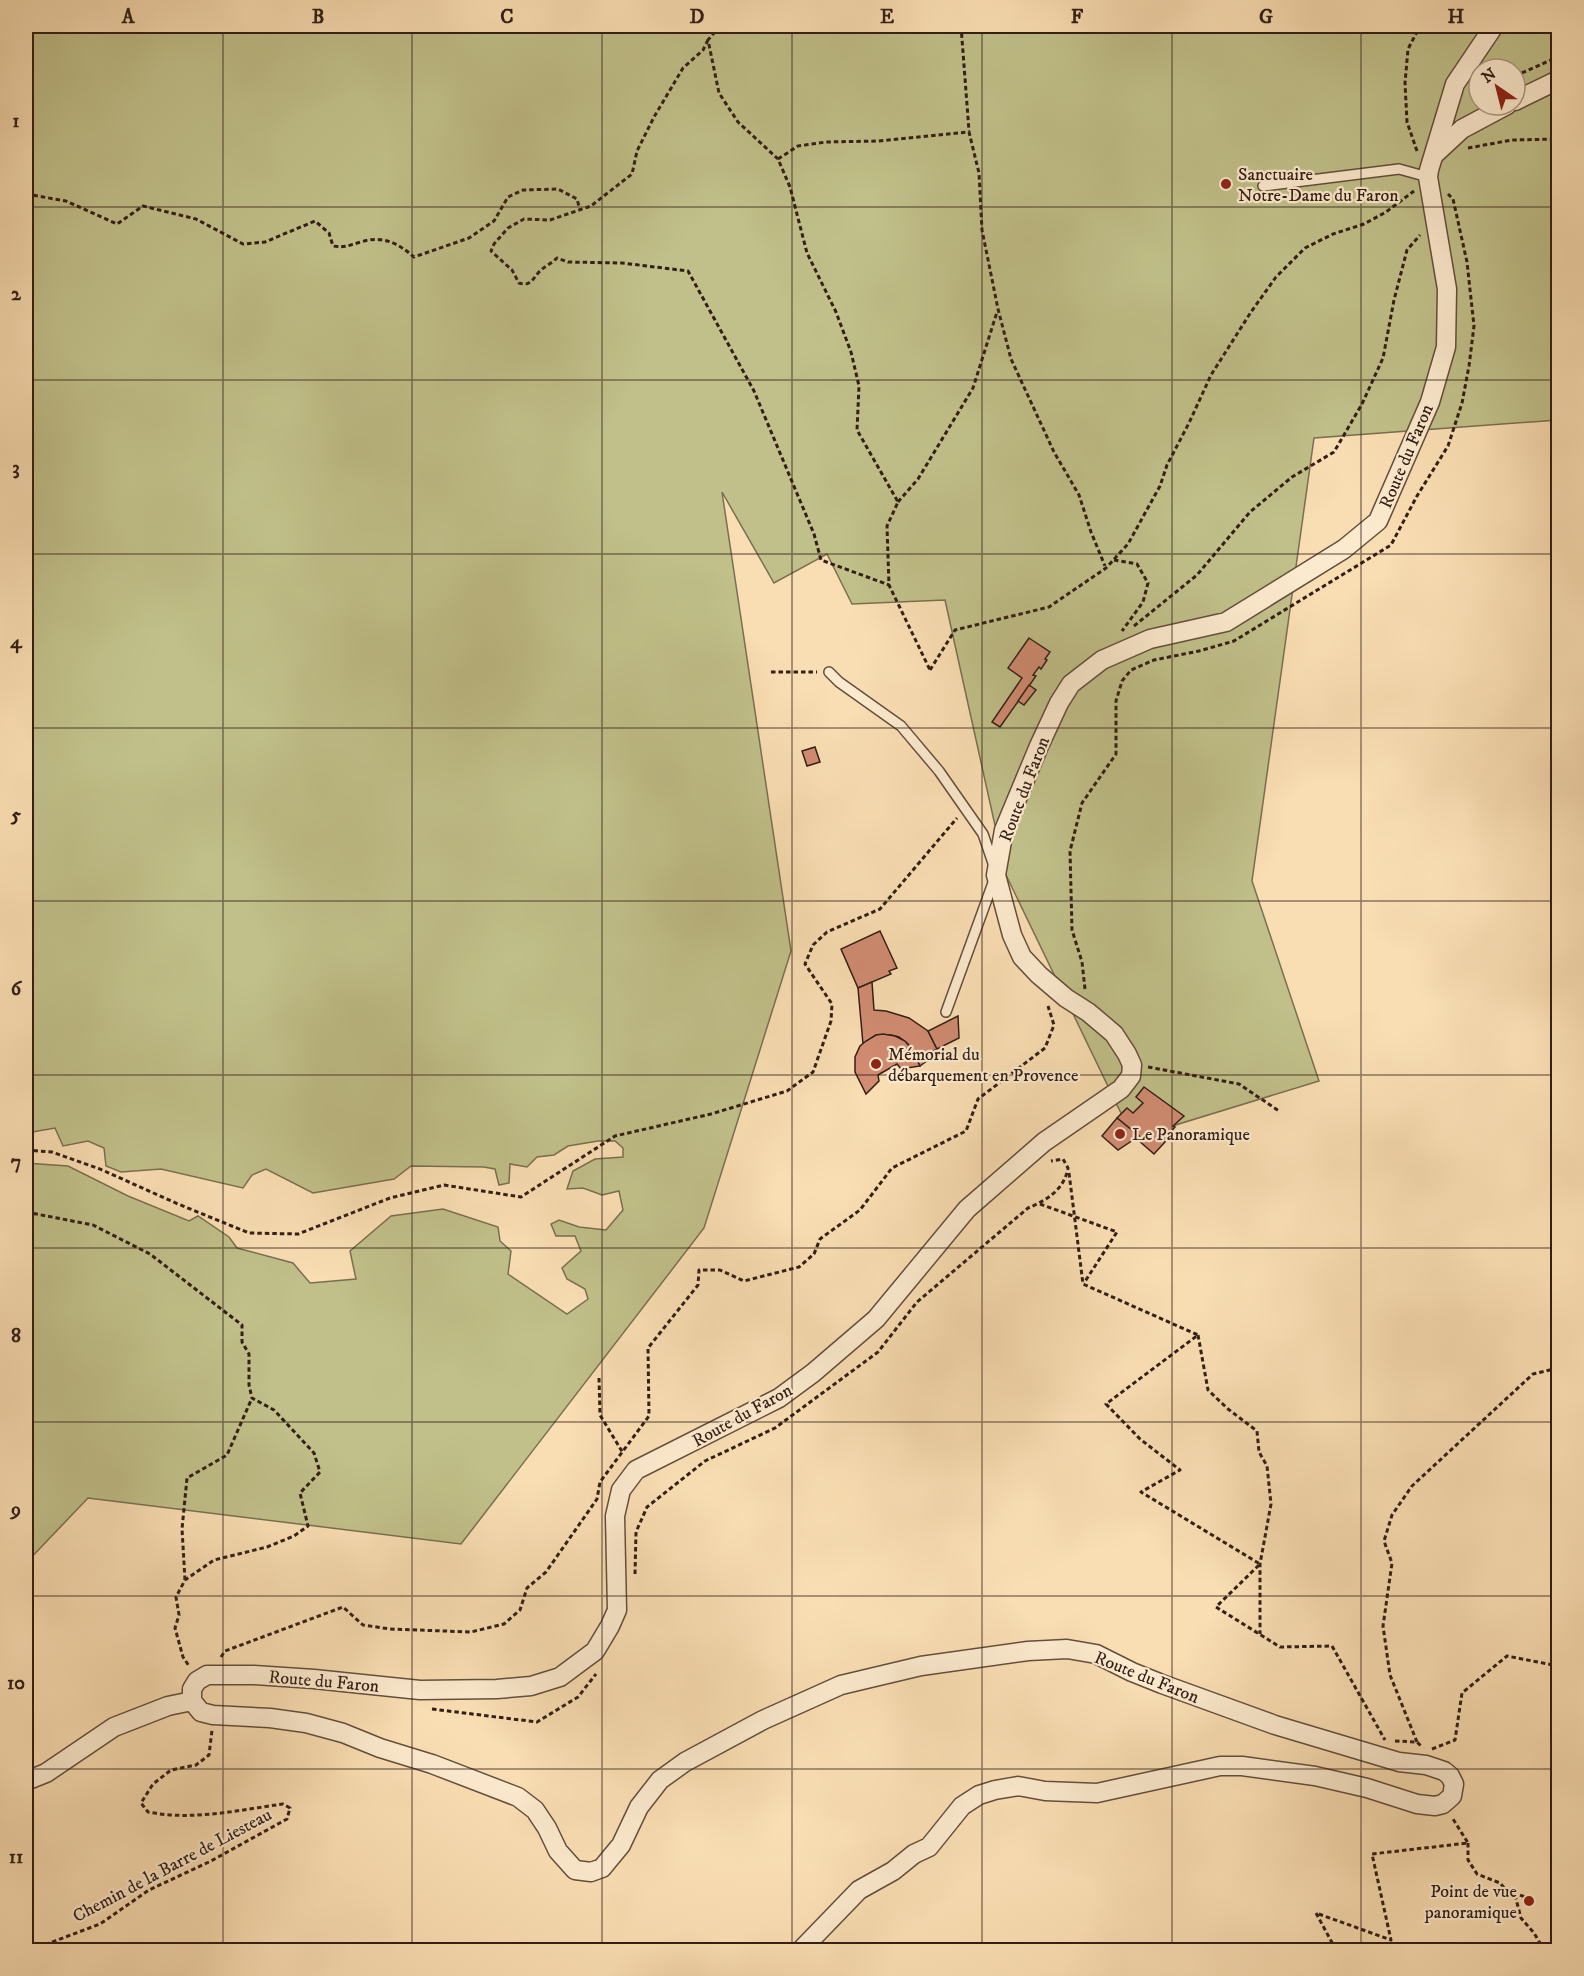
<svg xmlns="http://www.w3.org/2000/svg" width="1584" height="1976" font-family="'IM FELL DW Pica',serif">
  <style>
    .green { fill: #c1c08a; stroke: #7a6f50; stroke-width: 1.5; fill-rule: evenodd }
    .building { fill: #d28c73; stroke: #321e16; stroke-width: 1.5 }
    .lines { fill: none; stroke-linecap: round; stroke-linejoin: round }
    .lane-casing { stroke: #644e3d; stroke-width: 12 }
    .street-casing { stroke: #644e3d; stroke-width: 21 }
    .path { stroke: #321e16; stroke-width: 3; stroke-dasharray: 4.5 3; stroke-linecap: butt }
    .lane { stroke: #fceace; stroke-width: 9 }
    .street { stroke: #fceace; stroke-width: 18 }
    .grid { fill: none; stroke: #321e16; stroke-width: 1.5; stroke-opacity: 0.55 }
    .poi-dot { fill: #8f2418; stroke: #fceace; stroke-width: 2 }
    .labels { text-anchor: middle; stroke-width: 4.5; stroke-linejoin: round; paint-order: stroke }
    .poi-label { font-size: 18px; fill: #321e16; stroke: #fceace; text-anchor: start }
    .street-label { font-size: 18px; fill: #321e16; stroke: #fceace }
    .neatline { fill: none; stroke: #321e16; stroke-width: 2 }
    .grid-label { font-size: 20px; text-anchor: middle; font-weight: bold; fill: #321e16 }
  </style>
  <rect width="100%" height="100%" fill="#fadeb3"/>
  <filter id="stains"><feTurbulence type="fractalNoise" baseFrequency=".00333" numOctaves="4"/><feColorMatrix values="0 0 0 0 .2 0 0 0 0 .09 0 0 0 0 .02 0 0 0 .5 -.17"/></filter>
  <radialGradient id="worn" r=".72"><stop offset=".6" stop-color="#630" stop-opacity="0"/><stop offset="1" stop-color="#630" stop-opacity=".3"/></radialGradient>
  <path class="green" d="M26,26H1558V420L1314,438L1252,881L1319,1081L1133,1138L1006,875L945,600L852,604L827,554L774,583L722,492L791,951L704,1228L461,1544L88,1498L26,1563V1163L68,1166L128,1196L189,1221L198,1216L229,1237L237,1248L293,1263L310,1283L356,1279L350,1251L391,1216L443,1209L498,1227L500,1241L511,1251L508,1274L567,1314L588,1299L585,1289L567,1279L562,1268L581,1251L575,1236H556L551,1224L559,1220L579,1227L606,1230L623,1210L619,1191L602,1195L583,1188L567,1189L573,1171L595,1159L623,1157V1148L615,1141H598L568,1146L554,1155L537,1157L527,1167L510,1164L509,1183L499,1185L495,1169L484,1167L411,1166L394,1179L313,1193L266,1169L252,1175L243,1188L161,1169L121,1172L106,1166L104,1148L88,1141L63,1146L55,1128L26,1133ZM1479,69H1515V105H1479Z"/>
  <g class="building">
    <polygon points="1029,638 1050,652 1045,659 1047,660 1041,669 1039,667 1033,675 1036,676 1000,727 992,722 1022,678 1008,668"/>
    <polygon points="1029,685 1036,690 1024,705 1018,701"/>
    <polygon points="815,747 820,762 807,766 802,751"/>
    <polygon points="880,931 897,968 889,971 891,974 858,988 841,949"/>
    <polygon points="872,982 874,1010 886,1011 909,1018 928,1031 937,1049 933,1051 935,1055 920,1066 908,1044 899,1037 891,1035 876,1035 863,1044 858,988"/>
    <polygon points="958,1016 959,1038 937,1049 928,1031"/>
    <polygon points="883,1034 895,1036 905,1041 910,1047 920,1066 901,1069 897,1064 878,1075 879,1081 866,1094 855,1072 855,1057 860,1046 866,1041 876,1035"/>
    <polygon points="1144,1087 1184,1116 1173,1126 1175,1127 1163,1141 1165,1142 1154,1154 1137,1139 1139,1136 1117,1118 1127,1108 1133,1113 1143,1103 1136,1097"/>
    <polygon points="1117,1118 1139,1136 1118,1150 1102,1136"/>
  </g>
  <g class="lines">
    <defs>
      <g id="lane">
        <polyline points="1263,186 1399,169 1428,177"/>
        <polyline points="829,672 839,682 901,726 939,771 983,834 994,866"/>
        <polyline points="946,1012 994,880"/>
      </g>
      <g id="street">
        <polyline points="1515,101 1558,80"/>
        <polyline points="1435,154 1462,129 1507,105"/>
        <polyline points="26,1781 46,1773 114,1727 168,1706 192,1701"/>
        <polyline points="801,1950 859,1890 893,1871 914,1854 929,1847 962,1806 979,1795 995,1790 1018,1786 1045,1791 1097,1793 1220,1766 1242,1766 1315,1776 1367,1788 1417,1804 1435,1806 1443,1804 1452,1796 1454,1784 1450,1776 1444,1771 1426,1765 1399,1762 1275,1725 1162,1684 1132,1672 1096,1654 1067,1649 1028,1651 921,1666 841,1685 763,1720 685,1762 660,1780 639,1807 621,1845 602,1868 591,1872 575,1870 558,1851 547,1828 535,1810 518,1797 432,1764 380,1748 343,1733 306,1723 270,1718 213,1715 201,1712 192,1701 192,1689 197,1681 207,1675 254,1675 314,1679 420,1690 497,1689 531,1686 560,1677 595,1651 610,1626 617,1610 615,1516 621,1490 636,1470 779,1398 813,1373 876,1319 967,1209 1044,1142 1121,1089 1131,1076 1132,1065 1127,1054 1114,1034 1088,1012 1066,998 1039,975 1022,957 1012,935 996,875 1004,830 1039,746 1059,703 1071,684 1102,660 1150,639 1226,622 1344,549 1378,521 1430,402 1446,347 1447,289 1428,177 1429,170 1455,84 1494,26"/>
      </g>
    </defs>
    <use href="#lane" class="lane-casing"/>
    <use href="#street" class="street-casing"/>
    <g class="path">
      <polyline points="720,26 708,40 719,93 738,122 778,159 790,187 807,253 836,312 851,352 859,386 857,430 898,502 887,526 889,585 930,670"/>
      <polyline points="961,26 969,131"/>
      <path d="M708,40L703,50L683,68L654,117L637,151L632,174L591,206L550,220L524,219L508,228L494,244L491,251L512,270L519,283C531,287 533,278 540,271C545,266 552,263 557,258L568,262L622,263L688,271L754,391L814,534L821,560L889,585"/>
      <polyline points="1515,76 1551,60 1555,46 1558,44"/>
      <polyline points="1468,148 1512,140 1558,139"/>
      <polyline points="1417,151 1407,122 1405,83 1408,49 1420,26"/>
      <polyline points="778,159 798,146 826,142 878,141 969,132 979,173 982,230 998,309 1011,359 1054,452 1079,495 1091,532 1105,566"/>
      <path d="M26,194L66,201L117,224L143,206L196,219L243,244L265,242L315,221L329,233L333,246C345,248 350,245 361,242C382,235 398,243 414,257L469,238L494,221L508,197L523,190L558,189L577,199L580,210"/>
      <polyline points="898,502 918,479 973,388 997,312"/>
      <polyline points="1114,560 1137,564 1148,583 1143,602 1122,631"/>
      <polyline points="1134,626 1197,575 1250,512 1292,477 1334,452 1362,404 1383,358 1394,300 1407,250 1420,235"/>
      <polyline points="930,670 955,630 1049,607 1106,568 1128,544 1160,486 1167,465 1189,423 1211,375 1251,312 1276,277 1305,248 1333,234 1364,224 1386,212 1414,191"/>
      <polyline points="771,672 817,672"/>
      <polyline points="1085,989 1082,962 1072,930 1070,851 1082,803 1116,754 1116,701 1122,681 1131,670 1154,660 1199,651 1234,641 1391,545 1417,496 1448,446 1462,403 1469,366 1474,326 1467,262 1453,199 1448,194"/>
      <polyline points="1148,1067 1239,1084 1279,1111"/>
      <polyline points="26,1150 52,1152 100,1169 178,1204 249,1233 298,1234 390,1198 444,1185 521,1197 615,1136 711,1114 787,1091 813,1072 831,1021 832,1004 805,964 813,945 827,932 880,909 957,818"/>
      <polyline points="1069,1173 1083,1284 1198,1335 1106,1404 1140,1439 1180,1470 1141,1492 1260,1564 1216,1607 1280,1647 1332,1646 1385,1740"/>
      <polyline points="1040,1204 1117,1232 1084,1283"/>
      <polyline points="26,1212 93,1225 150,1254 242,1325 242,1342 249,1354 249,1385 252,1398 274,1410 314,1453 320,1472 300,1493 308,1526 294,1536 267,1547 214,1560 185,1580 176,1597 179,1615 175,1628 183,1657 189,1666"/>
      <polyline points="1198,1335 1208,1390 1228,1409 1257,1431 1259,1452 1267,1466 1271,1504 1260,1564 1260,1634"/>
      <polyline points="599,1378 600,1415 623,1453"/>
      <path d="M635,1574L636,1532L647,1507L705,1461L775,1428L878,1352L917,1302L1028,1208C1047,1200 1064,1190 1068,1168L1063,1159L1051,1161"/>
      <polyline points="185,1580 182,1529 187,1478 227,1455 252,1398"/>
      <polyline points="221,1657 225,1651 343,1607 363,1625 390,1629 471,1632 504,1624 520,1610 527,1588 546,1572 597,1499 600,1482 649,1416 648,1348 698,1285 699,1270 720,1270 744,1281 799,1267 814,1254 820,1239 860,1210 892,1168 966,1131 978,1099 1045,1048 1054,1025 1048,1006"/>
      <polyline points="432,1709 537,1722 578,1697 596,1674"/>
      <polyline points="1395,1741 1417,1742 1422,1747"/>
      <polyline points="1417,1742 1390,1675 1383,1626 1392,1563 1384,1541 1392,1515 1412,1486 1533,1374 1558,1368"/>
      <polyline points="1432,1749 1455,1740 1462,1693 1507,1656 1558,1666"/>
      <polyline points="1468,1843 1468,1860 1477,1874 1500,1883 1506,1890 1528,1898"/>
      <polyline points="1515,1895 1521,1918 1534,1933 1544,1950"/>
      <path d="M31,1950L100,1924L149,1890L211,1861L287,1819L290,1808L283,1804C239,1810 192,1821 148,1812L141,1803L153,1784L171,1770L196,1765L209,1755L212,1730"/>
      <polyline points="1336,1950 1316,1913 1391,1940 1372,1854 1468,1843 1453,1819"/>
    </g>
    <use href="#lane" class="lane"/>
    <use href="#street" class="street"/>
  </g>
  <path class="grid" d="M223,26V1950M412,26V1950M602,26V1950M792,26V1950M982,26V1950M1172,26V1950M1361,26V1950M26,207H1558M26,380H1558M26,554H1558M26,728H1558M26,901H1558M26,1075H1558M26,1248H1558M26,1422H1558M26,1596H1558M26,1769H1558"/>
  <g class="poi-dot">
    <circle cx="1226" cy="184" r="6"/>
    <circle cx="876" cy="1064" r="6"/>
    <circle cx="1120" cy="1134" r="6"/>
    <circle cx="1529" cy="1901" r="6"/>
  </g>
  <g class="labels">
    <g class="poi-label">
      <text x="1238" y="180">Sanctuaire<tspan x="1238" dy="21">Notre-Dame du Faron</tspan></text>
      <text x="888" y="1060">Mémorial du<tspan x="888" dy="21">débarquement en Provence</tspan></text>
      <text x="1132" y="1140">Le Panoramique</text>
      <text x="1517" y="1897" text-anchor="end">Point de vue<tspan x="1517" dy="21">panoramique</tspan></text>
    </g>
    <g class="street-label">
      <text transform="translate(1406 456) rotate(-67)" y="6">Route du Faron</text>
      <text transform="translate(1024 789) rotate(-69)" y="6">Route du Faron</text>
      <text transform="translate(742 1415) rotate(-29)" y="6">Route du Faron</text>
      <text transform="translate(1147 1677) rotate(22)" y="6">Route du Faron</text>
      <text transform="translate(324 1681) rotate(5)" y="6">Route du Faron</text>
      <text transform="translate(172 1865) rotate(-28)" y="6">Chemin de la Barre de Liesteau</text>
    </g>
  </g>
  <rect width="1584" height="1976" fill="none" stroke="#fadeb3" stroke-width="66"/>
  <g transform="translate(1497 87) rotate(325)"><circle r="28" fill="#fceace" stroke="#ab9884" stroke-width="1.5"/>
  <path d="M0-4.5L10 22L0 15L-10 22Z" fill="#8f2418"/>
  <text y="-9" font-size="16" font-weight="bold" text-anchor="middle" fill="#321e16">N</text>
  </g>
  <rect x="33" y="33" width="1518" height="1910" class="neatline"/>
  <g class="grid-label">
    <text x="128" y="23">A</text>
    <text x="318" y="23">B</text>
    <text x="507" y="23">C</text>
    <text x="697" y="23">D</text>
    <text x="887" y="23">E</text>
    <text x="1077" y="23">F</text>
    <text x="1266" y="23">G</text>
    <text x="1456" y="23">H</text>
    <text x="16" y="127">1</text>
    <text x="16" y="300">2</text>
    <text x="16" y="474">3</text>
    <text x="16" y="648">4</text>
    <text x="16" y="821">5</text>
    <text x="16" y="995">6</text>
    <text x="16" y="1168">7</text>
    <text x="16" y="1342">8</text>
    <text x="16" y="1516">9</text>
    <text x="16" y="1689">10</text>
    <text x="16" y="1863">11</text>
  </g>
  <rect width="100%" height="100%" filter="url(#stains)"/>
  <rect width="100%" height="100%" fill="url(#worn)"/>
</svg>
